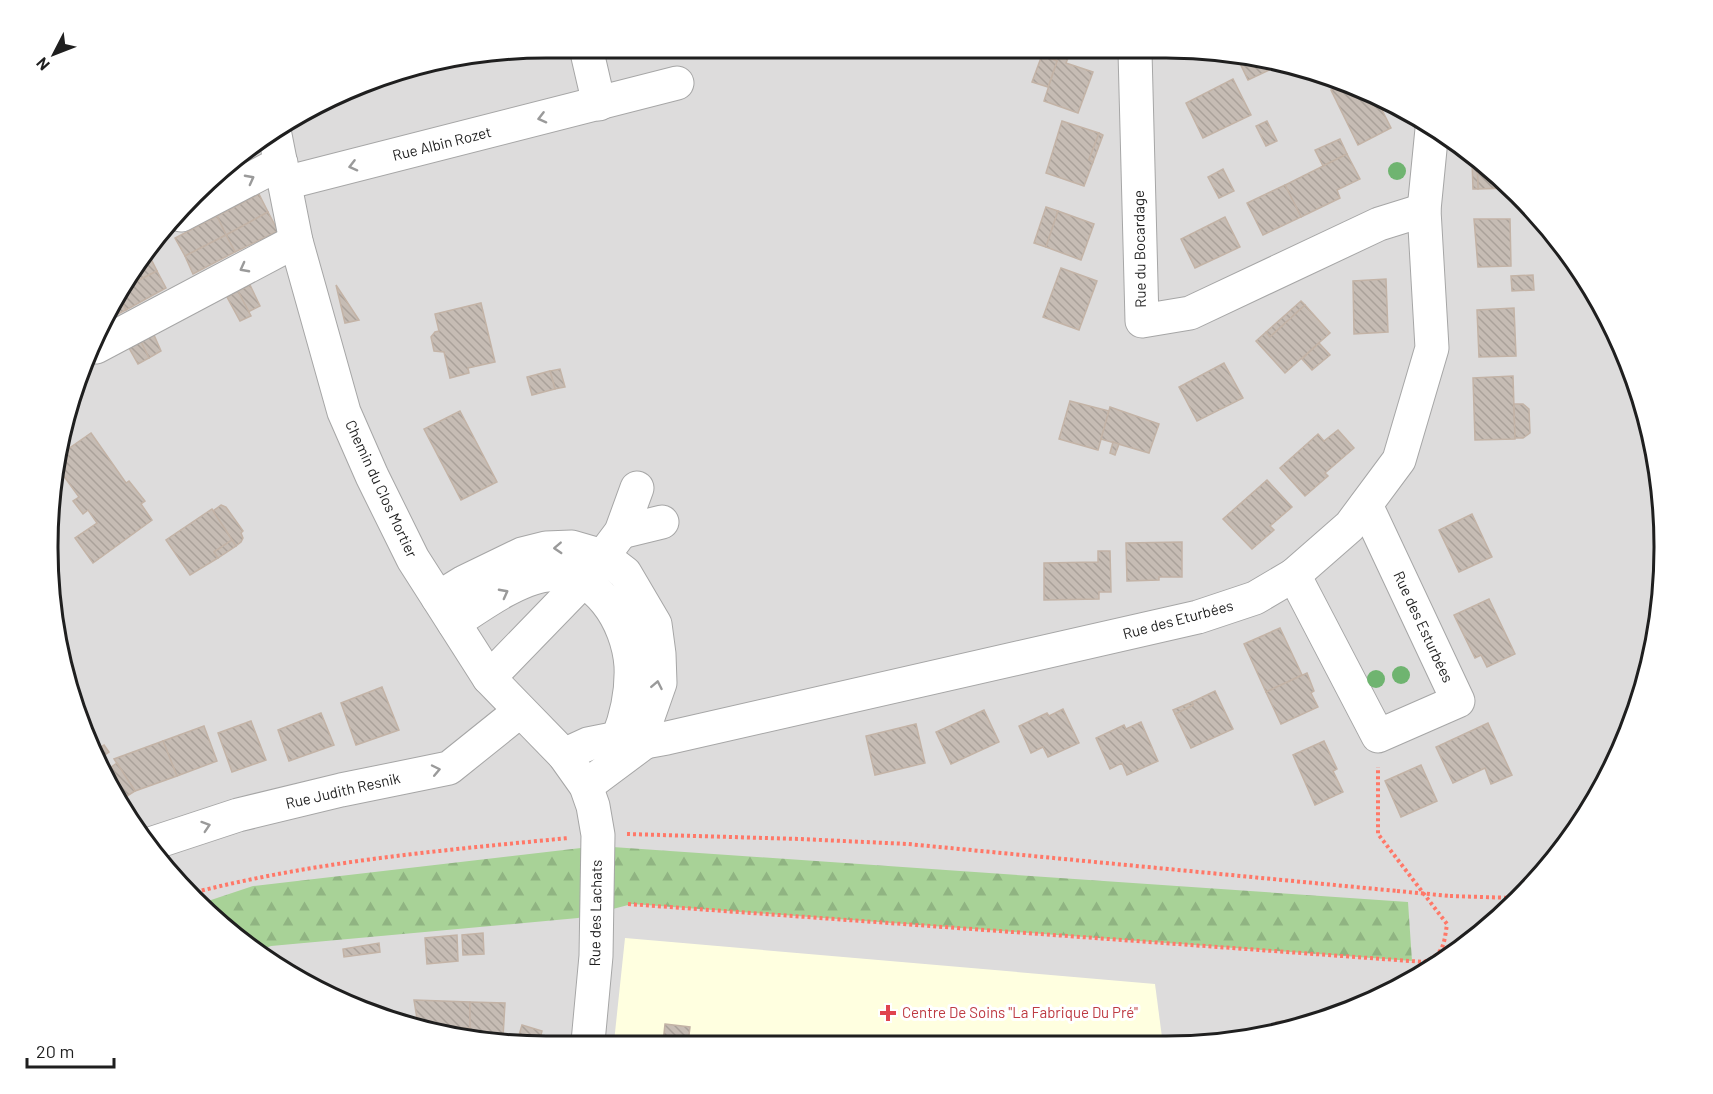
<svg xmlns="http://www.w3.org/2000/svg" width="1713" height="1094" font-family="Barlow,sans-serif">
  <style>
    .residential { fill: #dddcdc }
    .education { fill: #ffffe0 }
    .forest { fill: url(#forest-firs) }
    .building { fill: url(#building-back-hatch); stroke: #c3b3a6; stroke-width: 1.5 }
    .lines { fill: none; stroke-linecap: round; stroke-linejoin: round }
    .minor-casing { stroke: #a6a6a6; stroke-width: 35 }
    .path { stroke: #ff7868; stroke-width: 4; stroke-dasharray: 3 3; stroke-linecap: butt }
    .minor { stroke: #fff; stroke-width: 33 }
    .path-bridge { stroke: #ff7868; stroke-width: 4; stroke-dasharray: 3 3; stroke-linecap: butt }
    .tree { fill: #6fb470 }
    .oneway { stroke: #9a9a9a }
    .health-dot { fill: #e0444e; stroke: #fff; stroke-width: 2 }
    .labels { text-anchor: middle; stroke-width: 6; stroke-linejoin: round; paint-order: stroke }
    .street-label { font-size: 15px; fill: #1f1f1f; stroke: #fff }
    .health-label { font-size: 15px; fill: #be3a42; stroke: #fff; text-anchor: start }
    .rim { fill: none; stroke: #1f1f1f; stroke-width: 3 }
  </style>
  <defs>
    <pattern id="forest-firs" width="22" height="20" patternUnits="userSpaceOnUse" patternTransform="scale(1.5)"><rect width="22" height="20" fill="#a8d297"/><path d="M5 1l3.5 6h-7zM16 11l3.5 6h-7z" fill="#90b482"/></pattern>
    <pattern id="building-back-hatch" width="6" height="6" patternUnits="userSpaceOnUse" patternTransform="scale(1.5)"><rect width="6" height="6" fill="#c6bcb4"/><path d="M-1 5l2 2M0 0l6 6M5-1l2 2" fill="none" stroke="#aaa19a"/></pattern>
  </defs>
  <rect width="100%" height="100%" fill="#f1ede5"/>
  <polygon class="residential" points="547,48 1231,52 1357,86 1470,151 1541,218 1598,298 1639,387 1661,482 1664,580 1648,676 1613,768 1562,851 1470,943 1387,994 1295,1029 1199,1045 482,1042 356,1008 243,943 132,825 65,676 49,515 75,386 151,243 269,132 387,74"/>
  <polygon class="education" points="625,938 1155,984 1163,1045 614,1042"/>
  <polygon class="forest" points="598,846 1408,902 1412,961 632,904 578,918 271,946 257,951 243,943 205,902 253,886"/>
  <g class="building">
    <polygon points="1030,51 1071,51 1066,63 1093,72 1078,113 1044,101 1057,61"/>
    <polygon points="1235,53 1280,65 1248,80"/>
    <polygon points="1042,55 1057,61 1048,87 1032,82"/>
    <polygon points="1233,79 1251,115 1203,138 1186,103"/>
    <polygon points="1346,83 1357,86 1375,96 1391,128 1358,145 1331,90"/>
    <polygon points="1062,121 1099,133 1089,160 1093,162 1084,186 1046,173"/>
    <polygon points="1267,121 1277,141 1266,146 1256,126"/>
    <polygon points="1099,133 1103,135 1093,162 1089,160"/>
    <polygon points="1340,139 1347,154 1323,166 1315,150"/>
    <polygon points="1471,153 1509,188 1478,189 1477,161 1472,161"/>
    <polygon points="1347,154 1360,179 1337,190 1340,198 1301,217 1285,185"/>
    <polygon points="1472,161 1477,161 1478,189 1473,189"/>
    <polygon points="1223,169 1234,191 1219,198 1208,177"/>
    <polygon points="1285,185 1301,217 1263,235 1247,203"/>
    <polygon points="259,194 268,212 226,235 217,216"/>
    <polygon points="1046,207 1058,211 1046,247 1034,243"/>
    <polygon points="1058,211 1094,224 1081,260 1046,247"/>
    <polygon points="268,212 278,231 235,252 226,235"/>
    <polygon points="217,216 226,235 185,256 175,238"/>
    <polygon points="1225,217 1240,247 1195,268 1181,239"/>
    <polygon points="1474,219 1510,219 1511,266 1478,267"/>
    <polygon points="226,235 235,252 193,274 185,256"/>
    <polygon points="148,253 157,271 129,285 146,254"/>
    <polygon points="1061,268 1097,281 1079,330 1043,317"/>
    <polygon points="157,271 166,288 126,310 121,300 129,285"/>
    <polygon points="1533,275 1534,290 1512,291 1511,276"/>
    <polygon points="1386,279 1388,332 1354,334 1353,281"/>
    <polygon points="250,285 260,306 248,312 238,291"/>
    <polygon points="336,285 359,320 345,323"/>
    <polygon points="238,291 251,316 240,321 227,297"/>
    <polygon points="121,300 126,310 112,317"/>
    <polygon points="1301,301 1305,305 1270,337 1266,332"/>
    <polygon points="481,303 495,362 468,368 469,373 450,378 444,352 434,351 431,337 435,332 439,331 435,314"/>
    <polygon points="1305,305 1330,333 1285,373 1256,341 1266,332 1270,337"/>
    <polygon points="1514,308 1516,356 1479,357 1477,310"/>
    <polygon points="154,335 161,351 149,358 141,342"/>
    <polygon points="141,342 149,358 138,364 129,348"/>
    <polygon points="1319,343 1330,355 1312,370 1302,359"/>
    <polygon points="1224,363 1243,398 1197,421 1179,387"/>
    <polygon points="560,369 565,387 555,389 550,371"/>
    <polygon points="550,371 555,389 532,395 527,377"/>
    <polygon points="1513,376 1515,439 1475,440 1473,378"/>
    <polygon points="1070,401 1109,411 1098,450 1059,439"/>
    <polygon points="1514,404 1523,404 1529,409 1530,433 1523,438 1515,438"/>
    <polygon points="1110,407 1159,424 1149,453 1101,439"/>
    <polygon points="460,411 497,482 461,500 424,429"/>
    <polygon points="1338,430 1354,448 1325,473 1328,476 1305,496 1280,468 1318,434 1324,441"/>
    <polygon points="91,433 126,483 129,481 145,501 141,504 152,520 93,563 75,538 97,523 88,510 83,514 73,501 79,497 58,468 61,454"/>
    <polygon points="1113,442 1119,444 1115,455 1110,453"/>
    <polygon points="1267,480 1292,507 1270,526 1274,530 1252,549 1223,519"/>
    <polygon points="221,505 226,507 243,531 241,533 243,538 241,542 236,546 213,511"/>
    <polygon points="212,509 232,540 214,552 218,558 190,575 166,540"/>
    <polygon points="1472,514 1492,557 1459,572 1439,530"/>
    <polygon points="232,540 236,546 218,558 214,552"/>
    <polygon points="1182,542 1182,577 1159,577 1159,580 1127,581 1126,543"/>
    <polygon points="1098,551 1110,551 1111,592 1099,592 1099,599 1044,600 1044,563 1098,562"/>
    <polygon points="1489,599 1515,654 1487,667 1481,655 1475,658 1454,615"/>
    <polygon points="1280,628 1302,675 1266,692 1244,644"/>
    <polygon points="1307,673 1314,691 1311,693 1318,707 1281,724 1266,692"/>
    <polygon points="382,687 399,730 356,745 341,703"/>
    <polygon points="1215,691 1233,729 1191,748 1175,714 1193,705 1192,702"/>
    <polygon points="1192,702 1193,705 1175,714 1173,710"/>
    <polygon points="1063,709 1079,743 1048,757 1043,747 1031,753 1019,726 1047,713 1049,716"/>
    <polygon points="984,710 999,742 951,764 936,732"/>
    <polygon points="321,713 334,745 289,761 278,730"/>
    <polygon points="251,721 266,760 232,772 218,733"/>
    <polygon points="1141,722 1158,761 1127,775 1122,763 1110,769 1096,738 1124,725 1126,729"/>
    <polygon points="1488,723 1512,775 1491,784 1485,768 1453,783 1436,747"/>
    <polygon points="916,724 925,763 875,775 866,736"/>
    <polygon points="204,726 217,761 177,776 163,741"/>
    <polygon points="163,741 177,776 135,791 114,759"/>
    <polygon points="1324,741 1337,769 1333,771 1343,792 1315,805 1293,755"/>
    <polygon points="104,745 109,752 102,757 98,749"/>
    <polygon points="117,763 135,791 121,800 107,770"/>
    <polygon points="1421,765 1437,801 1401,817 1385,781"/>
    <polygon points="483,933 484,954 463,955 462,935"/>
    <polygon points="457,935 458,961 427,964 425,938"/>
    <polygon points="379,943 380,952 344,957 343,949"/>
    <polygon points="414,1000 470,1002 470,1028 448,1027 447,1032 418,1025"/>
    <polygon points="470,1002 505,1003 503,1037 470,1036"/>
    <polygon points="1310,1017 1311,1023 1295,1029 1277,1032 1276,1022"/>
    <polygon points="665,1024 690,1027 688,1043 663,1043"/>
    <polygon points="522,1025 542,1031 539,1042 517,1042"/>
  </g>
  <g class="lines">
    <defs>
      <g id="minor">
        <polyline points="586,48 599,104"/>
        <polyline points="1135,52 1142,321 1190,313 1379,224 1424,210"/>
        <polyline points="274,130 296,241 344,412 372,476 413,559 489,678 564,755 586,786 593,806 598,835 596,956 588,1042"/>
        <polyline points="285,183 677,83"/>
        <polyline points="181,215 281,163"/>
        <polyline points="96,347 296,241"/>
        <polyline points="621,532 662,522"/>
        <polyline points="1294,575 1378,736 1458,701 1366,505"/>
        <polyline points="438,598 464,582 522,554 546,548 572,547 603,556 625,573 655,624 659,654 660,683 647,720 645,742"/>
        <path d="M454,623C478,607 518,578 547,575C596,569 628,622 631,666C632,690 627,715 618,738"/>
        <polyline points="489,678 583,581 603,556 621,532 637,488"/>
        <polyline points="564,755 588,744 618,738 645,742 667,738 1198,617 1255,598 1294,575 1350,526 1399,460 1432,348 1424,210 1432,129"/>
        <polyline points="586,786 645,742"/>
        <polyline points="150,844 238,815 341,790 449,768 520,711"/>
      </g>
    </defs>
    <use href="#minor" class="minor-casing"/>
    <g class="path">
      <polyline points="627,834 800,839 908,844 1397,891"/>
      <path d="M196,892C318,861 444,850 569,838"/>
      <polyline points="1450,896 1514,898"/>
      <path d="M628,904L1424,962C1444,954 1444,944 1447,924L1378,834V767"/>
    </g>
    <use href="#minor" class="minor"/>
    <polyline class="path-bridge" points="1397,891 1450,896"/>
  </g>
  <g class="tree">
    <circle cx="1397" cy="171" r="9"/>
    <circle cx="1401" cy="675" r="9"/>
    <circle cx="1376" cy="679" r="9"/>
  </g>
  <defs><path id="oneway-chevron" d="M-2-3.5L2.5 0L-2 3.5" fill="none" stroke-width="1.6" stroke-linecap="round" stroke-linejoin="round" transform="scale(1.5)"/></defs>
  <g class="oneway">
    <use href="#oneway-chevron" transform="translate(542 118) rotate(166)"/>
    <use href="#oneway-chevron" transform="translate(353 166) rotate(166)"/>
    <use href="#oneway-chevron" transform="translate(250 179) rotate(-28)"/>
    <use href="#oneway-chevron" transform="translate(244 268) rotate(152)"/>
    <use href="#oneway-chevron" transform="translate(558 548) rotate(177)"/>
    <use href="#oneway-chevron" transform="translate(504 593) rotate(-28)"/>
    <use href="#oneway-chevron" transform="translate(657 685) rotate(-79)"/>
    <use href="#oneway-chevron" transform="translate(436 770) rotate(-12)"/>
    <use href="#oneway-chevron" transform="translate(206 826) rotate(-18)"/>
  </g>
  <path class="health-dot" d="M885 1004h6v6h6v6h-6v6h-6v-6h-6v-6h6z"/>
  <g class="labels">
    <g class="street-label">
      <text transform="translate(442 144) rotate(-14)" y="5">Rue Albin Rozet</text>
      <text transform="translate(1140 249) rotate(-91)" y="5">Rue du Bocardage</text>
      <text transform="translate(381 489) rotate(65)" y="5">Chemin du Clos Mortier</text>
      <text transform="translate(1178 620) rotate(-15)" y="5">Rue des Eturbées</text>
      <text transform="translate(1423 627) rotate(65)" y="5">Rue des Esturbées</text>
      <text transform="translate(343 791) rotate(-13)" y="5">Rue Judith Resnik</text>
      <text transform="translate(596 913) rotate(-89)" y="5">Rue des Lachats</text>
    </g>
    <g class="health-label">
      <text x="902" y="1018">Centre De Soins "La Fabrique Du Pré"</text>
    </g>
  </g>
  <path d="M0 0H1713V1094H0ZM546 58H1166A488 488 0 0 1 1654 546V548A488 488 0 0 1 1166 1036H546A488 488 0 0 1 58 548V546A488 488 0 0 1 546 58Z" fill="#fff" fill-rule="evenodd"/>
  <path class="rim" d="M546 58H1166A488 488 0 0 1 1654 546V548A488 488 0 0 1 1166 1036H546A488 488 0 0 1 58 548V546A488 488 0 0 1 546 58Z"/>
  <g transform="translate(54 54) rotate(228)" stroke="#ffffff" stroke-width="4.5" paint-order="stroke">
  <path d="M0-4.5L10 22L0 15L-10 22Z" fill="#1f1f1f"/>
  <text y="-9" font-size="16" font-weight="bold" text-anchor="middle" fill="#1f1f1f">N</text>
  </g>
  <path d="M27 1058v9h87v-9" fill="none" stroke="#1f1f1f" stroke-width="3"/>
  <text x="36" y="1058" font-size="18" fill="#1f1f1f" stroke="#ffffff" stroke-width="4.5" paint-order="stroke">20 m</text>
</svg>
